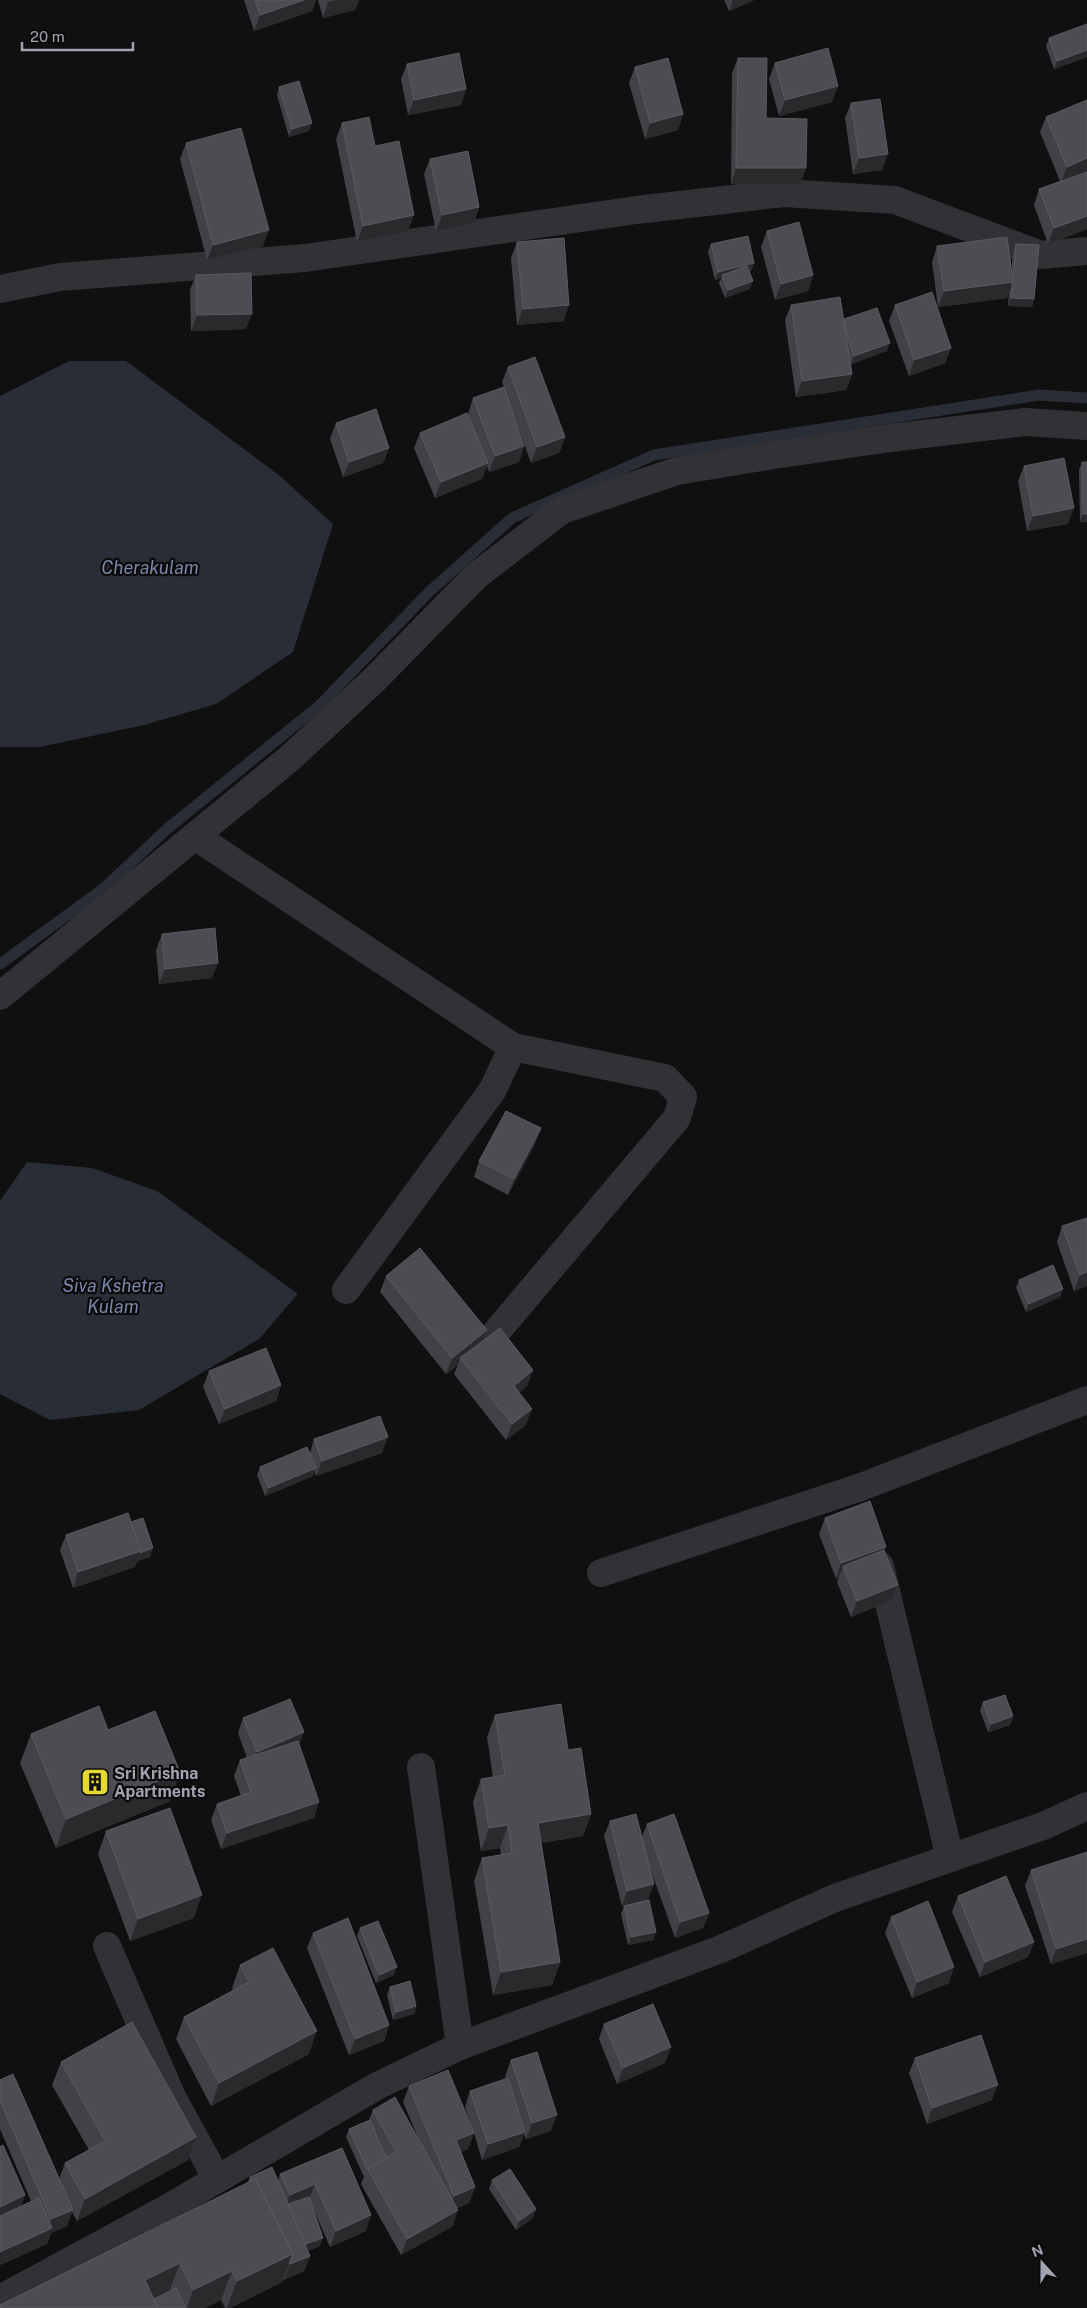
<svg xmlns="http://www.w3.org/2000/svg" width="1087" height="2308" font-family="'Public Sans',sans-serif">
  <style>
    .water { fill: #292d36 }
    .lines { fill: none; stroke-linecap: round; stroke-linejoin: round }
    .stream { stroke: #292d36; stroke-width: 11 }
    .street { stroke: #323136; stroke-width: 28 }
    .wall { fill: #424146 }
    .shaded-wall { fill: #2a292c }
    .building { fill: #4d4c52; stroke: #5a5a60 }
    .labels { text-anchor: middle; stroke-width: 4.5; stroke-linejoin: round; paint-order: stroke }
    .poi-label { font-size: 16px; font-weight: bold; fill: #a2a3b1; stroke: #0b0b0c; text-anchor: start }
    .water-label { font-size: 18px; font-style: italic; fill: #7a87ab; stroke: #0b0b0c }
  </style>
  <rect width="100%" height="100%" fill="#101011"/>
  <g class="water">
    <polygon points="69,361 126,361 280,476 333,524 293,652 216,704 144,725 40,747 0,747 0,396"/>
    <polygon points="27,1162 92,1168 157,1191 298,1294 259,1339 139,1410 50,1420 0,1394 0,1201"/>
  </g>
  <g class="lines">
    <polyline class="stream" points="0,964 103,889 167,829 320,705 429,592 512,518 654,455 1039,395 1087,398"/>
    <g class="street">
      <polyline points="0,289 60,277 305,258 636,210 784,193 895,200 1041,255 1087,251"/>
      <polyline points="195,836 513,1047 492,1091 346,1290"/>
      <polyline points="0,996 290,758 374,680 476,576 562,510 677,471 774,455 890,438 1025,422 1087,426"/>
      <polyline points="482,1349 677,1118 683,1097 665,1078 513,1047"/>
      <polyline points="880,1566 950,1858"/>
      <polyline points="601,1573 861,1487 1087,1400"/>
      <polyline points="421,1767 460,2046"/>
      <polyline points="107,1946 172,2097 217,2179"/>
      <polyline points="0,2299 166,2209 377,2086 460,2046 721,1949 835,1898 1043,1826 1087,1806"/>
    </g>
  </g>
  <g class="wall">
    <polygon points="244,0 316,0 312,11 254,31"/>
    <polygon points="318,0 359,0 355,10 323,18"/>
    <polygon points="724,0 754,0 729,11"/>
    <polygon points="1087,24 1087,57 1054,69 1046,46 1049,38"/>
    <polygon points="738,58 766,118 800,184 731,184 732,73"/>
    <polygon points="775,63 832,102 779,116 769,79"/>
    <polygon points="407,64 466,89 461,105 408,115 401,79"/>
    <polygon points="635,67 683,114 678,130 645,139 629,83"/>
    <polygon points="279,87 309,131 289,137 277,95"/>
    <polygon points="1087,100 1087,229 1048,244 1034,205 1039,189 1060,181 1040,132 1046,117"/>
    <polygon points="851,103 882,170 853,174 845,118"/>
    <polygon points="342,123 375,146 408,231 357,242 336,139"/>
    <polygon points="186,143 263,246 207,260 180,159"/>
    <polygon points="430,159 479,207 474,223 436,231 424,174"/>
    <polygon points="767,231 813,275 808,291 775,300 761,247"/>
    <polygon points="517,242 564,321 517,325 511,258"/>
    <polygon points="711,244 754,263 751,271 749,271 750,289 725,298 719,283 721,278 715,280 708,252"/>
    <polygon points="1016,244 1034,299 1032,307 1008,306 1009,291 1007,298 938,307 932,262 937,246 1011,271 1013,252"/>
    <polygon points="196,275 246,329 191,331 190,290"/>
    <polygon points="791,305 844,319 887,351 851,364 850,360 852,374 846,390 796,397 785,320"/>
    <polygon points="895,305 951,348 945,363 909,376 889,321"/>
    <polygon points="508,367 565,437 559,453 531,463 512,410 524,446 519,462 489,472 487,466 482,479 435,498 414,448 420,433 471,422 468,414 473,398 504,387 502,382"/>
    <polygon points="336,423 389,448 383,463 343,477 330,439"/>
    <polygon points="1082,462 1087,522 1080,522 1079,470"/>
    <polygon points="1024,466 1068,524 1027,531 1018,481"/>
    <polygon points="162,934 212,978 159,984 156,950"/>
    <polygon points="541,1128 535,1144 508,1195 474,1177 479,1161"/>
    <polygon points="1062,1226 1087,1286 1074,1291 1057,1242"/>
    <polygon points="386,1276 483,1341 533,1370 527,1386 519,1393 526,1425 506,1440 454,1374 458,1365 446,1374 380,1292"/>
    <polygon points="1019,1280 1063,1289 1060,1297 1026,1312 1016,1288"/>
    <polygon points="209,1371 281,1385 276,1401 219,1424 203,1387"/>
    <polygon points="314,1439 382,1453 316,1476 314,1471 313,1476 265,1496 257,1475 260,1467 310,1453"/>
    <polygon points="825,1518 898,1585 892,1600 851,1617 837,1582 839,1577 836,1579 819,1534"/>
    <polygon points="131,1522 150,1557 137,1561 135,1567 73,1588 60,1550 66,1535"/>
    <polygon points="983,1702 1013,1716 1010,1725 988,1732 980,1710"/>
    <polygon points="495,1715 568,1750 591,1814 583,1836 541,1843 560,1962 552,1985 493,1995 474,1881 482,1858 501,1855 500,1848 481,1851 473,1802 481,1779 493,1777 487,1737"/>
    <polygon points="243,1718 299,1744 314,1818 221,1849 211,1820 217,1804 241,1796 234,1776 240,1760 247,1758 238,1733"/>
    <polygon points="108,1730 180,1772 170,1801 56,1848 20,1763 31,1734"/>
    <polygon points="610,1821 642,1837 647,1824 709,1913 703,1928 675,1938 648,1862 648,1900 656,1932 653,1940 628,1945 621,1914 624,1906 622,1906 604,1836"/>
    <polygon points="106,1831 194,1918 130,1941 98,1854"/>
    <polygon points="1031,1870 1087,1953 1051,1964 1025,1886"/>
    <polygon points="958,1896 1034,1942 1028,1957 980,1977 952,1912"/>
    <polygon points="891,1917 949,1983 912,1998 885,1933"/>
    <polygon points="360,1928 394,1975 376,1983 357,1936"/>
    <polygon points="313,1933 389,2025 384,2041 349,2055 307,1948"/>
    <polygon points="240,1965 309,2054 211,2106 176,2039 184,2017 233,1990 232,1988"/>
    <polygon points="390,1987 416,2006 414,2014 393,2020 387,1995"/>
    <polygon points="604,2024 671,2047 665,2063 617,2084 599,2039"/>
    <polygon points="915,2058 992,2100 927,2124 909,2073"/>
    <polygon points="511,2060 551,2131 526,2139 524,2134 519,2147 482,2160 474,2133 468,2149 460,2152 475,2187 469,2203 457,2208 453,2226 401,2255 361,2184 364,2177 346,2137 349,2129 369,2120 373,2110 419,2140 403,2102 409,2086 473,2132 465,2107 470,2091 506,2079 505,2076"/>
    <polygon points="61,2062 196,2137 188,2160 77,2221 72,2212 67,2226 51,2233 47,2244 0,2265 0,2147 25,2195 21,2206 31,2201 0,2129 0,2080 59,2179 65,2163 89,2150 52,2085"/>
    <polygon points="342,2148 366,2231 330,2247 310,2201 320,2246 307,2251 310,2256 304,2271 284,2280 284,2278 282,2282 230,2308 225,2308 221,2300 205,2308 0,2308 247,2183 250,2177 278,2181 280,2174"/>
    <polygon points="492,2180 533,2218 516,2230 489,2189"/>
  </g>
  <g class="shaded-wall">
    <polygon points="304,0 316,0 312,11 254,31 260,15"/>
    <polygon points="336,0 359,0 355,10 323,18 328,2"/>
    <polygon points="733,0 754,0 729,11"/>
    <polygon points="1087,50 1087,57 1054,69 1057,61"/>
    <polygon points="838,86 832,102 779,116 785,100"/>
    <polygon points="466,89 461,105 408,115 414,100"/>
    <polygon points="683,114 678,130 645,139 650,123"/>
    <polygon points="312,123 309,131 289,137 292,129"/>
    <polygon points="888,154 882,170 853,174 859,158"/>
    <polygon points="1087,158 1087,172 1061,182 1067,167"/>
    <polygon points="736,168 806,168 800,184 731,184"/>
    <polygon points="479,207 474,223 436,231 442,215"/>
    <polygon points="414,215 408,231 357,242 363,226"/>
    <polygon points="1087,216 1087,229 1048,244 1054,228"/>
    <polygon points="269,230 263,246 207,260 213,245"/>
    <polygon points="754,263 751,271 723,278 722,275 721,278 715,280 718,272"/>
    <polygon points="813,275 808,291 775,300 781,284"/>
    <polygon points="753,281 750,289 725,298 728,290"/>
    <polygon points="1013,282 1007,298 938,307 944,291"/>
    <polygon points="1011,298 1034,299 1032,307 1008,306"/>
    <polygon points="569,305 564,321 517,325 523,309"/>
    <polygon points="252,314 246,329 191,331 197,315"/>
    <polygon points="890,343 887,351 851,364 854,356"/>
    <polygon points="951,348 945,363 909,376 914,360"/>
    <polygon points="852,374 846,390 796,397 802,381"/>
    <polygon points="565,437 559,453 531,463 537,447"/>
    <polygon points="524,446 519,462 489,472 495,456"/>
    <polygon points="389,448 383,463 343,477 349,462"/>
    <polygon points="488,463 482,479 435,498 441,482"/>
    <polygon points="1074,508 1068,524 1027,531 1033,516"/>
    <polygon points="1083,514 1087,514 1087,522 1080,522"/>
    <polygon points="218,963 212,978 159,984 165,969"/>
    <polygon points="541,1128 535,1144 508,1195 514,1179"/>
    <polygon points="1087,1272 1087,1286 1074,1291 1080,1275"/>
    <polygon points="1063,1289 1060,1297 1026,1312 1028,1304"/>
    <polygon points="487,1330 481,1346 460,1358 458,1365 446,1374 452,1358"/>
    <polygon points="533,1370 527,1386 508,1402 514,1386"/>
    <polygon points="281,1385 276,1401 219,1424 225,1409"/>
    <polygon points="532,1409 526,1425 506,1440 512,1424"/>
    <polygon points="388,1437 382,1453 316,1476 322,1461"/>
    <polygon points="316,1468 313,1476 265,1496 268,1488"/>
    <polygon points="886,1547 881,1563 843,1566 839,1577 836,1579 841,1563"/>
    <polygon points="153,1548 150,1557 137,1561 135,1567 73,1588 78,1572 141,1551"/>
    <polygon points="898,1585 892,1600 851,1617 857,1601"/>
    <polygon points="1013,1716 1010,1725 988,1732 991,1724"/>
    <polygon points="304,1732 298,1748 251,1768 257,1752"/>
    <polygon points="180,1772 170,1801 56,1848 66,1819"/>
    <polygon points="319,1802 314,1818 221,1849 227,1833"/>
    <polygon points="591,1814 583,1836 529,1845 538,1823"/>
    <polygon points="508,1825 500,1848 481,1851 489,1828"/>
    <polygon points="654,1884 648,1900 622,1906 627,1891"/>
    <polygon points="202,1895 194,1918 130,1941 138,1919"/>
    <polygon points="709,1913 703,1928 675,1938 680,1922"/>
    <polygon points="656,1932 653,1940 628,1945 631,1937"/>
    <polygon points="1087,1939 1087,1953 1051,1964 1056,1949"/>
    <polygon points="1034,1942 1028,1957 980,1977 985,1962"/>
    <polygon points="560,1962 552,1985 493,1995 501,1972"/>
    <polygon points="397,1967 394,1975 376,1983 379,1975"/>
    <polygon points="954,1967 949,1983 912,1998 917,1982"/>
    <polygon points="416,2006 414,2014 393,2020 396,2012"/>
    <polygon points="389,2025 384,2041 349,2055 355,2039"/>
    <polygon points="317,2031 309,2054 211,2106 219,2083"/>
    <polygon points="671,2047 665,2063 617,2084 623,2068"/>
    <polygon points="998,2085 992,2100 927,2124 932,2108"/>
    <polygon points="557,2115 551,2131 526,2139 532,2123"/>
    <polygon points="525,2132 519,2147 482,2160 488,2144"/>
    <polygon points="474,2133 468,2149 450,2156 456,2140"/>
    <polygon points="196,2137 188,2160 77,2221 85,2199"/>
    <polygon points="315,2184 309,2200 284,2211 290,2195"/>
    <polygon points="475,2187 469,2203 448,2211 454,2196"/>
    <polygon points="25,2195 20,2211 0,2220 0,2207"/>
    <polygon points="536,2209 533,2218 516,2230 519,2221"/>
    <polygon points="73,2210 67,2226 51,2233 47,2244 0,2265 0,2252 47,2231 51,2219"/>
    <polygon points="458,2210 453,2226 401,2255 407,2239"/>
    <polygon points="371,2215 366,2231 330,2247 336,2231"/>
    <polygon points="323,2238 320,2246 298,2254 301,2246"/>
    <polygon points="293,2254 282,2282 230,2308 227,2308 237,2281"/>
    <polygon points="310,2256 304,2271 284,2280 290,2264"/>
    <polygon points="180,2263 169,2292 136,2308 145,2280"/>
    <polygon points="232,2271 221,2300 205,2308 187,2308 193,2290"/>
  </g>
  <g class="building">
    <polygon points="255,0 304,0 260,15"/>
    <polygon points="1087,24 1087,50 1057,61 1049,38"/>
    <polygon points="828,48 838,86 785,100 775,63"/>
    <polygon points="459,53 466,89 414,100 407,64"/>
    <polygon points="668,58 683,114 650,123 635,67"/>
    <polygon points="738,58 767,58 766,118 807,119 806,168 736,168"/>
    <polygon points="299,81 312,123 292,129 279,87"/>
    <polygon points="880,99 888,154 859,158 851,103"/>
    <polygon points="1087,100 1087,158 1067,167 1046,117"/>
    <polygon points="369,117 375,146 399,141 414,215 363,226 342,123"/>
    <polygon points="241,128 269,230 213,245 186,143"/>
    <polygon points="468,151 479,207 442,215 430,159"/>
    <polygon points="1087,172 1087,216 1054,228 1039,189"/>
    <polygon points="799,222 813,275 781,284 767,231"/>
    <polygon points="748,236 754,263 718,272 711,244"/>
    <polygon points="1007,237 1013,282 944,291 937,246"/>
    <polygon points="564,238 569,305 523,309 517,242"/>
    <polygon points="1016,244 1039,245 1034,299 1011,298"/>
    <polygon points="747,266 753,281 728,290 722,275"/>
    <polygon points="251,273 252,314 197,315 196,275"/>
    <polygon points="932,292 951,348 914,360 895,305"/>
    <polygon points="840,297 852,374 802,381 791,305"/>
    <polygon points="877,308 890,343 854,356 846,331 844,319"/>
    <polygon points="535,357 565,437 537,447 508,367"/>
    <polygon points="504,387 524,446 495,456 473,398"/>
    <polygon points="376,409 389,448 349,462 336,423"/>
    <polygon points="467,413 488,463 441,482 420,433"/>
    <polygon points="1064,458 1074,508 1033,516 1024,466"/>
    <polygon points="1082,462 1087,462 1087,514 1083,514"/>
    <polygon points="215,928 218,963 165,969 162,934"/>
    <polygon points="506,1111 541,1128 514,1179 479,1161"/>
    <polygon points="1087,1218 1087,1272 1080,1275 1062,1226"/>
    <polygon points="420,1248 487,1330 452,1358 386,1276"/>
    <polygon points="1053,1265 1063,1289 1028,1304 1019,1280"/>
    <polygon points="500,1328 533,1370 514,1386 532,1409 512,1424 460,1358"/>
    <polygon points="266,1348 281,1385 225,1409 209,1371"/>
    <polygon points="380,1416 388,1437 322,1461 314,1439"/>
    <polygon points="307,1447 316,1468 268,1488 260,1467"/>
    <polygon points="870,1501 886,1547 841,1563 825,1518"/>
    <polygon points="128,1513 141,1551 78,1572 66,1535"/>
    <polygon points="143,1518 153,1548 140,1553 141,1551 131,1522"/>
    <polygon points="884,1550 898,1585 857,1601 843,1566"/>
    <polygon points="1005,1695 1013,1716 991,1724 983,1702"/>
    <polygon points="290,1699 304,1732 257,1752 243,1718"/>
    <polygon points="561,1704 568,1750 581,1748 591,1814 538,1823 560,1962 501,1972 482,1858 512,1853 508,1825 489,1828 481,1779 505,1775 495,1715"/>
    <polygon points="99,1706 108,1730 155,1711 180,1772 66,1819 31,1734"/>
    <polygon points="298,1741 319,1802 227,1833 217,1804 251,1792 240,1760"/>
    <polygon points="170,1808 202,1895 138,1919 106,1831"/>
    <polygon points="636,1814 654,1884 627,1891 610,1821"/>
    <polygon points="674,1814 709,1913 680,1922 647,1824"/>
    <polygon points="1087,1852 1087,1939 1056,1949 1031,1870"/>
    <polygon points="1006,1876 1034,1942 985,1962 958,1896"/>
    <polygon points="649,1900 656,1932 631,1937 624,1906"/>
    <polygon points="928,1901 954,1967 917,1982 891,1917"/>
    <polygon points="348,1918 389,2025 355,2039 313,1933"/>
    <polygon points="378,1921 397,1967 379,1975 360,1928"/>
    <polygon points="273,1948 317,2031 219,2083 184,2017 249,1982 240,1965"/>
    <polygon points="410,1981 416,2006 396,2012 390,1987"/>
    <polygon points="653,2004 671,2047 623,2068 604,2024"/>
    <polygon points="132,2022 196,2137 85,2199 65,2163 105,2141 61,2062"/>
    <polygon points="981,2035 998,2085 932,2108 915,2058"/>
    <polygon points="537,2052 557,2115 532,2123 511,2060"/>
    <polygon points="448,2070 474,2133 456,2140 475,2187 454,2196 409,2086"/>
    <polygon points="13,2074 73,2210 51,2219 0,2100 0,2080"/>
    <polygon points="508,2078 525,2132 488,2144 470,2091"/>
    <polygon points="395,2097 458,2210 407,2239 367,2168 396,2152 373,2110"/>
    <polygon points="370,2120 386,2158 367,2169 349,2129"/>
    <polygon points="3,2145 25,2195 0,2207 0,2147"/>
    <polygon points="342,2148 371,2215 336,2231 315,2184 290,2195 280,2174"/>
    <polygon points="272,2167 310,2256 290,2264 289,2263 293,2254 255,2179 251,2181 250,2177"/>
    <polygon points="510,2169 536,2209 519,2221 492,2180"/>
    <polygon points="255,2179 293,2254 237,2281 232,2271 193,2290 180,2263 145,2280 158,2308 0,2308 0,2305"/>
    <polygon points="309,2197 323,2238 305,2244 288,2204"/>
    <polygon points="39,2198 52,2228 0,2252 0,2216"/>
    <polygon points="176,2288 186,2308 158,2308 154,2299"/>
  </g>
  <defs>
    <symbol id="building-square" viewBox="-11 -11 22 22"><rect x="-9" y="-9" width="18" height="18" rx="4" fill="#e6d933" stroke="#0b0b0c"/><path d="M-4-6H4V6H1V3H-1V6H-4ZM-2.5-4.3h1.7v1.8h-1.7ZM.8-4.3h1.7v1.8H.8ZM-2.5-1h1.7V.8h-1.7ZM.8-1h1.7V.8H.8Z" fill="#111"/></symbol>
  </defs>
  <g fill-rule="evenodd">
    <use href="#building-square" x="79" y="1766" width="32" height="32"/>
  </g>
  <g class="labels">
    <g class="poi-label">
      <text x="114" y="1779">Sri Krishna<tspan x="114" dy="18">Apartments</tspan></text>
    </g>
    <g class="water-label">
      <text x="150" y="574">Cherakulam</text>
      <text x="113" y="1292">Siva Kshetra<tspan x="113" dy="21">Kulam</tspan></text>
    </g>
  </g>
  <g transform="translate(1042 2263) rotate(339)" stroke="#0b0b0c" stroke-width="4" paint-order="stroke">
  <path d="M0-4L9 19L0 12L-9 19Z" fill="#a2a3b1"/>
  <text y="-8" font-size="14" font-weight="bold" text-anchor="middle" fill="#a2a3b1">N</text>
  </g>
  <path d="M22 42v8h111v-8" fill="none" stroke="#a2a3b1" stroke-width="2.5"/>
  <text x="30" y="42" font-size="15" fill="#a2a3b1" stroke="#0b0b0c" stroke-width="4" paint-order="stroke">20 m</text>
</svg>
